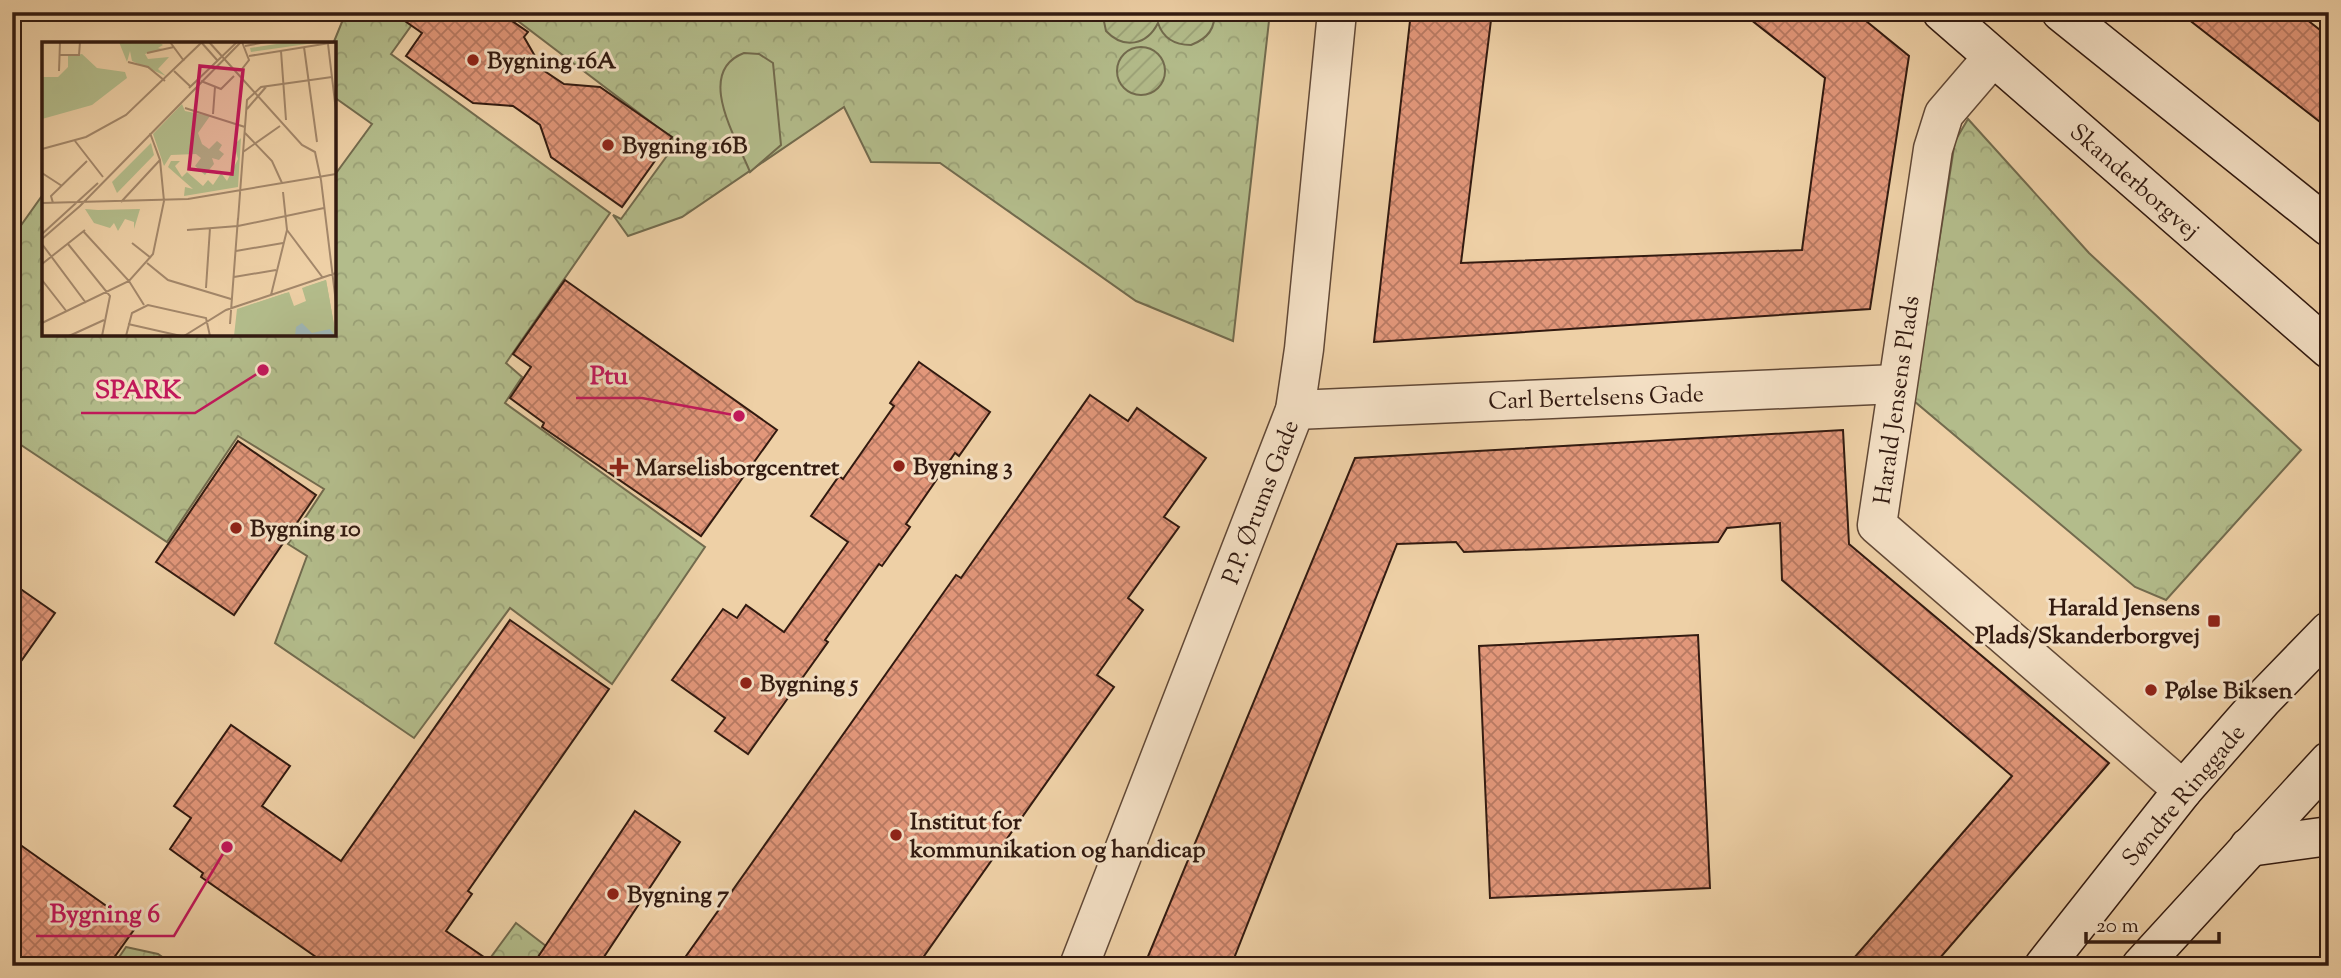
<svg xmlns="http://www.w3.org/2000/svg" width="2341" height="978" font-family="'Sorts Mill Goudy',serif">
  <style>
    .park { fill: url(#park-crowns); stroke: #726b4e; stroke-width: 2 }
    .garden { fill: url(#garden-furrows); stroke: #726b4e; stroke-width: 2 }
    .pitch { fill: #b3bc8b; stroke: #726b4e; stroke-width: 2 }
    .building { fill: url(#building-cross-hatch); stroke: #321a10; stroke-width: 2 }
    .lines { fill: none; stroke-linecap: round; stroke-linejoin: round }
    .street-casing { stroke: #614836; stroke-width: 41 }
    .secondary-casing { stroke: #321a10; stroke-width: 41 }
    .street { stroke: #f4e0c5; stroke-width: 38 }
    .secondary { stroke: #f4e0c5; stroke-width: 38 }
    .poi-dot { fill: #8f2418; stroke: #f4e0c5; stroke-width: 2.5 }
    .labels { text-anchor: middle; stroke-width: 6; stroke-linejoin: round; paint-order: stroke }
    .poi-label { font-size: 24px; font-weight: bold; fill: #321a10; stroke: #f4e0c5; text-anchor: start }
    .street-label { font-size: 24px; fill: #321a10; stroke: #f4e0c5 }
    .inset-road { fill: none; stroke: #a3876a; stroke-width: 2 }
    .view { fill: #c2185b; fill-opacity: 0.15; stroke: #c2185b; stroke-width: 3.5 }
    .inset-edge { fill: none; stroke: #321a10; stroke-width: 3.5 }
    .leader { fill: none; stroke: #c2185b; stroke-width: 2.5 }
    .callout-dot { fill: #c2185b; stroke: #f4e0c5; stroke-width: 2.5 }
    .callout-label { font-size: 26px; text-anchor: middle; font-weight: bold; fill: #c2185b; stroke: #f4e0c5; stroke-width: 6; stroke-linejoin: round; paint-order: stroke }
  </style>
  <defs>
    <pattern id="park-crowns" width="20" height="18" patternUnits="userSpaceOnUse" patternTransform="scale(1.75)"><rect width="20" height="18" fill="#b3bc8b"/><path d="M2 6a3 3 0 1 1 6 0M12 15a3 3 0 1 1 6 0" fill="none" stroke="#9aa177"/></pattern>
    <pattern id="garden-furrows" width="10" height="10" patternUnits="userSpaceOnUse" patternTransform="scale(1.75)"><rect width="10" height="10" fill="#b3bc8b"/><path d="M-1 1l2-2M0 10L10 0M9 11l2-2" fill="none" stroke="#9aa177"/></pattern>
    <pattern id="building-cross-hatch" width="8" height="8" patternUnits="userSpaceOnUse" patternTransform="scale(1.75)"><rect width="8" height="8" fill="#e2977a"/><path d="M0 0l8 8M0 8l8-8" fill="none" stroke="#b87a63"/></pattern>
  </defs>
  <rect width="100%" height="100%" fill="#eed0a6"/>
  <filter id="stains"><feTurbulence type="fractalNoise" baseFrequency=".00286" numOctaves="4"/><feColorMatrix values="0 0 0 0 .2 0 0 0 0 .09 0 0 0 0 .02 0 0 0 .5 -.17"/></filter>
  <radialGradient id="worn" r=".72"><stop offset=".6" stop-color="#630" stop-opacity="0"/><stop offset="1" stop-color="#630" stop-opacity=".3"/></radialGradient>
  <g class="park">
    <polygon points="346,12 421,12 391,54 610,213 506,363 522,377 505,403 705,547 612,684 510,608 414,738 275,643 307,556 288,544 324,489 238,436 167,542 12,439 12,238 44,193 44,334 334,334 334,176 372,124 334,97 333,44"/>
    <polygon points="506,12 1270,12 1233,341 1136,301 940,163 871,162 844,107 682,217 628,236 613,215 621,219 677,142"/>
    <polygon points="1968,119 2089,253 2301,450 2166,600 2135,587 1914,401 1955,141"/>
    <polygon points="516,923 572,966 503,966 491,957"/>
    <polygon points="126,947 158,954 175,966 113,966"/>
  </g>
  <g class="garden">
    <path d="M1102,12H1214C1216,29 1207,39 1191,45C1175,45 1163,38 1158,23C1147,45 1124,50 1106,31Z"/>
    <circle cx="1141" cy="71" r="24"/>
  </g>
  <path class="pitch" d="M744,53L759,54L773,63L781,145L750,172C737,139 694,72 744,53Z"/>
  <g class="building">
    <polygon points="392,12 499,12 528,32 524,37 543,70 564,84 600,87 672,137 622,207 551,157 540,125 513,106 473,103 406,56 422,33"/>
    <polygon points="1411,12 1492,12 1461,263 1802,250 1825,78 1741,12 1855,12 1909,56 1870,309 1374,342"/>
    <polygon points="2179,12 2297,12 2329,37 2329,129"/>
    <polygon points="565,280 777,430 701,536 542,427 544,423 510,398 531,367 513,354"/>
    <polygon points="919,362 990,412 959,456 955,453 906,524 910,527 882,566 879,564 825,640 828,642 748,754 715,731 725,718 672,680 723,609 737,618 746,605 784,632 848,542 811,516 839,476 843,479 894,406 890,403"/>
    <polygon points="1090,395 1128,421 1137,408 1206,458 1164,517 1179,527 1128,598 1143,610 1097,675 1114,687 917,966 679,966 956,575 961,578"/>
    <polygon points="1843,430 1849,544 2109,763 1933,966 1847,966 2012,776 1782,580 1780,523 1727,528 1718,542 1464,552 1456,542 1397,544 1231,966 1144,966 1355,458"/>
    <polygon points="238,441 316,495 234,615 156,562"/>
    <polygon points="12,583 55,613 12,674"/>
    <polygon points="510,620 609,689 468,891 472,894 446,931 497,966 329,966 201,877 203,873 170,849 191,818 174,806 231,725 290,766 262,806 341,861"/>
    <polygon points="1698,635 1710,888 1490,898 1479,646"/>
    <polygon points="635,811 680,842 598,966 532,966"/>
    <polygon points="12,839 136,927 108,966 27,966 12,955"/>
  </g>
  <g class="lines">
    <defs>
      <g id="street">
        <polyline points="1992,58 1944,114 1933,149 1877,525 2183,790"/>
        <polyline points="1295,410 1897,384"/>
        <polyline points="1079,966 1295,410 1304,349 1337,12"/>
      </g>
      <g id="secondary">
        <polyline points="1942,12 2329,349"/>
        <polyline points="2061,12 2329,227"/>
        <polyline points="2249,847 2329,836"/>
        <polyline points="2044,966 2183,790 2263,699 2329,631"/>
        <polyline points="2141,966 2329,761"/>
      </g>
    </defs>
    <use href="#street" class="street-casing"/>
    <use href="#secondary" class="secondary-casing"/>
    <use href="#street" class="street"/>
    <use href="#secondary" class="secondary"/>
  </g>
  <g class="poi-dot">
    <circle cx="473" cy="60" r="7"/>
    <circle cx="608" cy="145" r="7"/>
    <circle cx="899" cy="466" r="7"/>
    <path d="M615.5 456.5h7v7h7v7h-7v7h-7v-7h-7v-7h7z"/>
    <circle cx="236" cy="528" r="7"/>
    <rect x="2207" y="614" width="14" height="14" rx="3.5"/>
    <circle cx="746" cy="683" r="7"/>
    <circle cx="2151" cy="690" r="7"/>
    <circle cx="896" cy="835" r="7"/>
    <circle cx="613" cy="894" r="7"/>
  </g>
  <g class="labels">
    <g class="poi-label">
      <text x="487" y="68">Bygning 16A</text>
      <text x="622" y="153">Bygning 16B</text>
      <text x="913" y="474">Bygning 3</text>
      <text x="635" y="475">Marselisborgcentret</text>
      <text x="250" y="536">Bygning 10</text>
      <text x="2200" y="615" text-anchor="end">Harald Jensens<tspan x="2200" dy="28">Plads/Skanderborgvej</tspan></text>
      <text x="760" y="691">Bygning 5</text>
      <text x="2165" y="698">Pølse Biksen</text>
      <text x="910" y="829">Institut for<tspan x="910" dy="28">kommunikation og handicap</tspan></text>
      <text x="627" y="902">Bygning 7</text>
    </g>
    <g class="street-label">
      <text transform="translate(2135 181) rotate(41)" y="8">Skanderborgvej</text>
      <text transform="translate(1596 397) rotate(-2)" y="8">Carl Bertelsens Gade</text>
      <text transform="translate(1896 400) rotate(-82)" y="8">Harald Jensens Plads</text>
      <text transform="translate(1260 502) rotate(-69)" y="8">P.P. Ørums Gade</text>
      <text transform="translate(2183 795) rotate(-50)" y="8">Søndre Ringgade</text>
    </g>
  </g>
  <g transform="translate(42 42)">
    <rect width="294" height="294" fill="#eed0a6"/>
    <path d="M77,0H117L121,3L116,6L121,7L103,12L106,17L127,15L116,27L124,34L90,19L88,9L85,20ZM43,167L56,168L98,167L92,187V180L83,177L76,189L72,181L68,186L52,181Z" fill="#b3bc8b"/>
    <path d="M284,238L294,294H192L195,267L247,250L252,264L264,259L260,246Z" fill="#b3bc8b"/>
    <path d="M247,0H279L209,10L208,6ZM40,12L55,26L83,30L85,36L50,63L0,77V35H16L26,25V14ZM140,62L143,69L168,74L156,91L160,102L167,107L175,99L180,103L177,108L182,112L177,118L170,116L172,122L163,133L153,124L159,116L154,112L129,113L122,124L111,92ZM199,96L196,145L142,154L143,145L151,147L126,125L129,119H138L133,124L140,135L145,130L161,144L166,138L171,143L179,131L185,139L196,117L192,103ZM284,238L294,294H209L216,289L208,263L244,251L250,268L269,261L263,245Z" fill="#b3bc8b"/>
    <path d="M109,101L112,113L75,151L70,140Z" fill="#b3bc8b"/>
    <path d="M45,26L57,54L40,60L29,33ZM27,34L38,62L20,69L9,41Z" fill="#b3bc8b"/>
    <path d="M260,281L270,291L288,287L293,294H253L254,285Z" fill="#9eb4b3"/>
    <path class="inset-road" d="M128,0L142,19M159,0L175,18M167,0L260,103L273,110L279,138M200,0L207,18L200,27M286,2L294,69M203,4L224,0M262,5L275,100M239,9L244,78M105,11L132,5M17,13H37L38,0M207,14L294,0M86,20L106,25L123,39M17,29L18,0M132,29L149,45M159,39L179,47L192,34M147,46L195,0M143,66L203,85M205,67L224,45M171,72L173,45M203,91L230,119L240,141M33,99L61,135M0,107L44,95L84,73L159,1M201,110L238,84M0,131L20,144M279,138L294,261M79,160L118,118M0,161L146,157L294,132M11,161L9,154L45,119M196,178L205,58L219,45L290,35M145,188L196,184L282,166M245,188L281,236M41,189L87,239L102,263M0,192L56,141M0,197L38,164L199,0M90,201L109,216M0,202L44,261M26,202L68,254L60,294M194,209L241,201M105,221L126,238L189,257M0,222L43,188M192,235L234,228M0,238L25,270M164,246L168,186M229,253L245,188L241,150M0,281L87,239L111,212L122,159L118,118L108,91M86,282L139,294M188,282L196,176M27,294L62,278M84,294L90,271L106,263L164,276L168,294M142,294L184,268L294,231"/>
    <path class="view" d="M158,24L201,28L190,132L147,127Z"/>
    <rect width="294" height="294" class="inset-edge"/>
  </g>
  <path class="leader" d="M739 416L642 398H576M263 370L195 413H81M227 847L174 936H36"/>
  <g class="callout-dot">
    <circle cx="739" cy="416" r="7"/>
    <circle cx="263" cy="370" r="7"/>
    <circle cx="227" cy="847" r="7"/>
  </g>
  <g class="callout-label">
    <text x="609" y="384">Ptu</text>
    <text x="138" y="398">SPARK</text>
    <text x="105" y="922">Bygning 6</text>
  </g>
  <rect width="2341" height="978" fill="none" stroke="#eed0a6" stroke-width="42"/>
  <rect x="14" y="14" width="2313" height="950" fill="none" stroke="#321a10" stroke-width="3.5"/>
  <rect x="21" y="21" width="2299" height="936" fill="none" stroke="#321a10" stroke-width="2"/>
  <path d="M2086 932v10h133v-10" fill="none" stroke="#321a10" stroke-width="3.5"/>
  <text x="2096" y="932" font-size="21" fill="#321a10" stroke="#f4e0c5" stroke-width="5" paint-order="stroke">20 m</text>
  <rect width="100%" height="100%" filter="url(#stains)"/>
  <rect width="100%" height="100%" fill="url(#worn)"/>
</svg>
